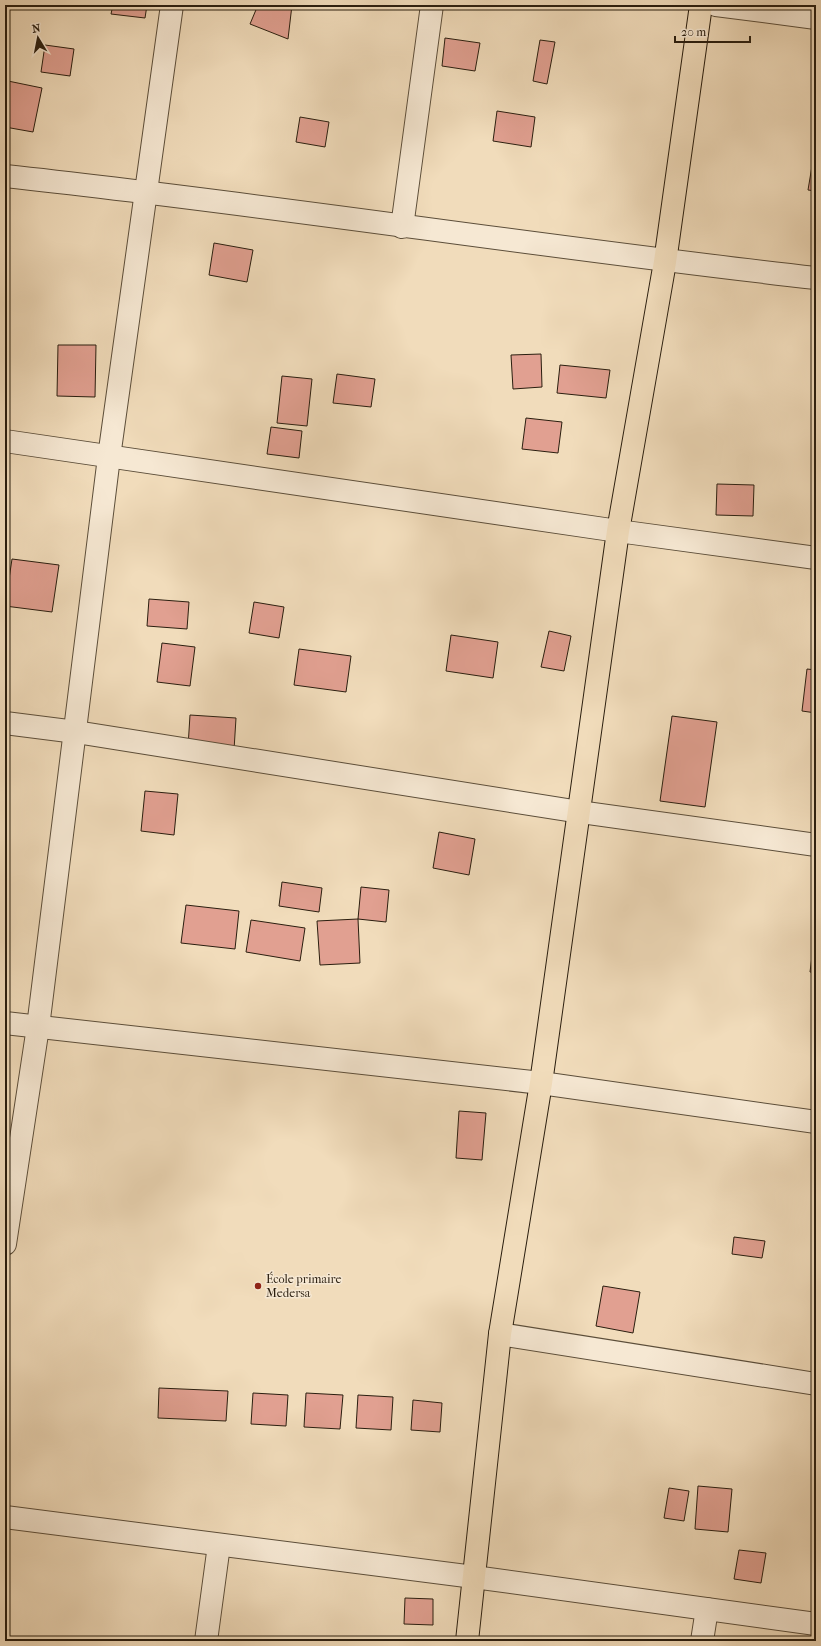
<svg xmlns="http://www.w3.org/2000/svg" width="821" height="1646" font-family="'IM FELL French Canon',serif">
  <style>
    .building { fill: #e1a091; stroke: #2a1e0f }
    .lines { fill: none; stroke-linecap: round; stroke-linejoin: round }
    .minor-casing { stroke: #5c4e3a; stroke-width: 24 }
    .primary-casing { stroke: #2a1e0f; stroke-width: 24 }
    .minor { stroke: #f6e8d3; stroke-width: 22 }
    .primary { stroke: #f1dcbb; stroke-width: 22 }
    .poi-dot { fill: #8f2418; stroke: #f6e8d3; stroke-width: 1.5 }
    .labels { text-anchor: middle; stroke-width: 3; stroke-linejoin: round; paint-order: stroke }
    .poi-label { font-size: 12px; fill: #2a1e0f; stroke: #f6e8d3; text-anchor: start }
  </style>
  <rect width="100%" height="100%" fill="#f1dcbb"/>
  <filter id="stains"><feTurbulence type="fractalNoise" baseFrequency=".005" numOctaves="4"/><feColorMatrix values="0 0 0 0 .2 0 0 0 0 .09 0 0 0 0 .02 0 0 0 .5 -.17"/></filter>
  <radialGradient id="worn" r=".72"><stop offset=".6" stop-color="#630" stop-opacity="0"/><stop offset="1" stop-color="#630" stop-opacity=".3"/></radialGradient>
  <g class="building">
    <polygon points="113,5 147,5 145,18 111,14"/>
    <polygon points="258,5 292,5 288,39 250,24"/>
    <polygon points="445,38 480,43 475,71 442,66"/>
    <polygon points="540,40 555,42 547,84 533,81"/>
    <polygon points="45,45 74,49 70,76 41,72"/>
    <polygon points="8,81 42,88 33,132 5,127 5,96"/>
    <polygon points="497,111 535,117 531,147 493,141"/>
    <polygon points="300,117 329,122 325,147 296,142"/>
    <polygon points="814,154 816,155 816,191 808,190"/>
    <polygon points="214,243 253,250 247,282 209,275"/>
    <polygon points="58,345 96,345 95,397 57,396"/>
    <polygon points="541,354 542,387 513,389 511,355"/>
    <polygon points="560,365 610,370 606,398 557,393"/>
    <polygon points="337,374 375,379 371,407 333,403"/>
    <polygon points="282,376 312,379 307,426 277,423"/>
    <polygon points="526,418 562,422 558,453 522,449"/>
    <polygon points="271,427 302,431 299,458 267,454"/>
    <polygon points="717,484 754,485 753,516 716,515"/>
    <polygon points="12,559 59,565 52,612 5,606"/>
    <polygon points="149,599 189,602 187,629 147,626"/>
    <polygon points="254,602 284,607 279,638 249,633"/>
    <polygon points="549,631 571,636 564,671 541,667"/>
    <polygon points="451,635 498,642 493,678 446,671"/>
    <polygon points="162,643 195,647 190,686 157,682"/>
    <polygon points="299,649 351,656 346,692 294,685"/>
    <polygon points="807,669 816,670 816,713 802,711"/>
    <polygon points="190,715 236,718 234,750 188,747"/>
    <polygon points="672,716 717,722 705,807 660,801"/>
    <polygon points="145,791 178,794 174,835 141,831"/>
    <polygon points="439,832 475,839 469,875 433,868"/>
    <polygon points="282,882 322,888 319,912 279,906"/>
    <polygon points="361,887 389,890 386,922 358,919"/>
    <polygon points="186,905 239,911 235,949 181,943"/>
    <polygon points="358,919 360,963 320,965 317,921"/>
    <polygon points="251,920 305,928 300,961 246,952"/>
    <polygon points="816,925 816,973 810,972"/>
    <polygon points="459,1111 486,1113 482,1160 456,1158"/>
    <polygon points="734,1237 765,1241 762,1258 732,1254"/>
    <polygon points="603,1286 640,1292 633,1333 596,1326"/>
    <polygon points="159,1388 228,1391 226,1421 158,1418"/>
    <polygon points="253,1393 288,1395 286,1426 251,1424"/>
    <polygon points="306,1393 343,1395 340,1429 304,1427"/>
    <polygon points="358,1395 393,1397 391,1430 356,1428"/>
    <polygon points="413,1400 442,1403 440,1432 411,1430"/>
    <polygon points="698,1486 732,1489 728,1532 695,1529"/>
    <polygon points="669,1488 689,1491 684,1521 664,1518"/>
    <polygon points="739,1550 766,1553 761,1583 734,1579"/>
    <polygon points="405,1598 433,1599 433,1625 404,1624"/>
  </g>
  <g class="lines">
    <defs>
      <g id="minor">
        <polyline points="716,5 816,18"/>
        <path d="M5,176C276,205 545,248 816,278"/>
        <polyline points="402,227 432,5"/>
        <polyline points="5,441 618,531 816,558"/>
        <polyline points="5,723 76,732 580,812 816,845"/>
        <polyline points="5,1023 541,1083 816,1122"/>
        <polyline points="5,1244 38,1027 109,457 172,5"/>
        <polyline points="500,1334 816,1384"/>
        <polyline points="5,1517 474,1577 816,1624"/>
        <polyline points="206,1641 219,1545"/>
        <polyline points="702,1641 707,1609"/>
      </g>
      <polyline id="primary" points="467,1641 500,1334 541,1083 618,531 665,262 701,5"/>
    </defs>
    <use href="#minor" class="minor-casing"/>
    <use href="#primary" class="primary-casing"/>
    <use href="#minor" class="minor"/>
    <use href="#primary" class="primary"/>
  </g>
  <circle class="poi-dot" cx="258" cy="1286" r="4"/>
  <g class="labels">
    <g class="poi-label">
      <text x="266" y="1283">École primaire<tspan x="266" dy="14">Medersa</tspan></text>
    </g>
  </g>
  <rect width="821" height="1646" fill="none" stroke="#f1dcbb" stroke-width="20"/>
  <rect x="6" y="6" width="809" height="1634" fill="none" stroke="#2a1e0f" stroke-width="2"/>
  <rect x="10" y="10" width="801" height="1626" fill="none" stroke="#2a1e0f"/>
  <g transform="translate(38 38) rotate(350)" stroke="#f6e8d3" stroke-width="3" paint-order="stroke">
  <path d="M0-3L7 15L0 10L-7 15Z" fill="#2a1e0f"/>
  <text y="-6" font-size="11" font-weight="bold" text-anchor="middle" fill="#2a1e0f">N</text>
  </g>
  <path d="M675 36v6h75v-6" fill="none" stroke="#2a1e0f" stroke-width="2"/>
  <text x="681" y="36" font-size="12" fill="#2a1e0f" stroke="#f6e8d3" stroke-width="3" paint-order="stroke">20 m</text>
  <rect width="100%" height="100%" filter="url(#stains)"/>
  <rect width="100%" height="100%" fill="url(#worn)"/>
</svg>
